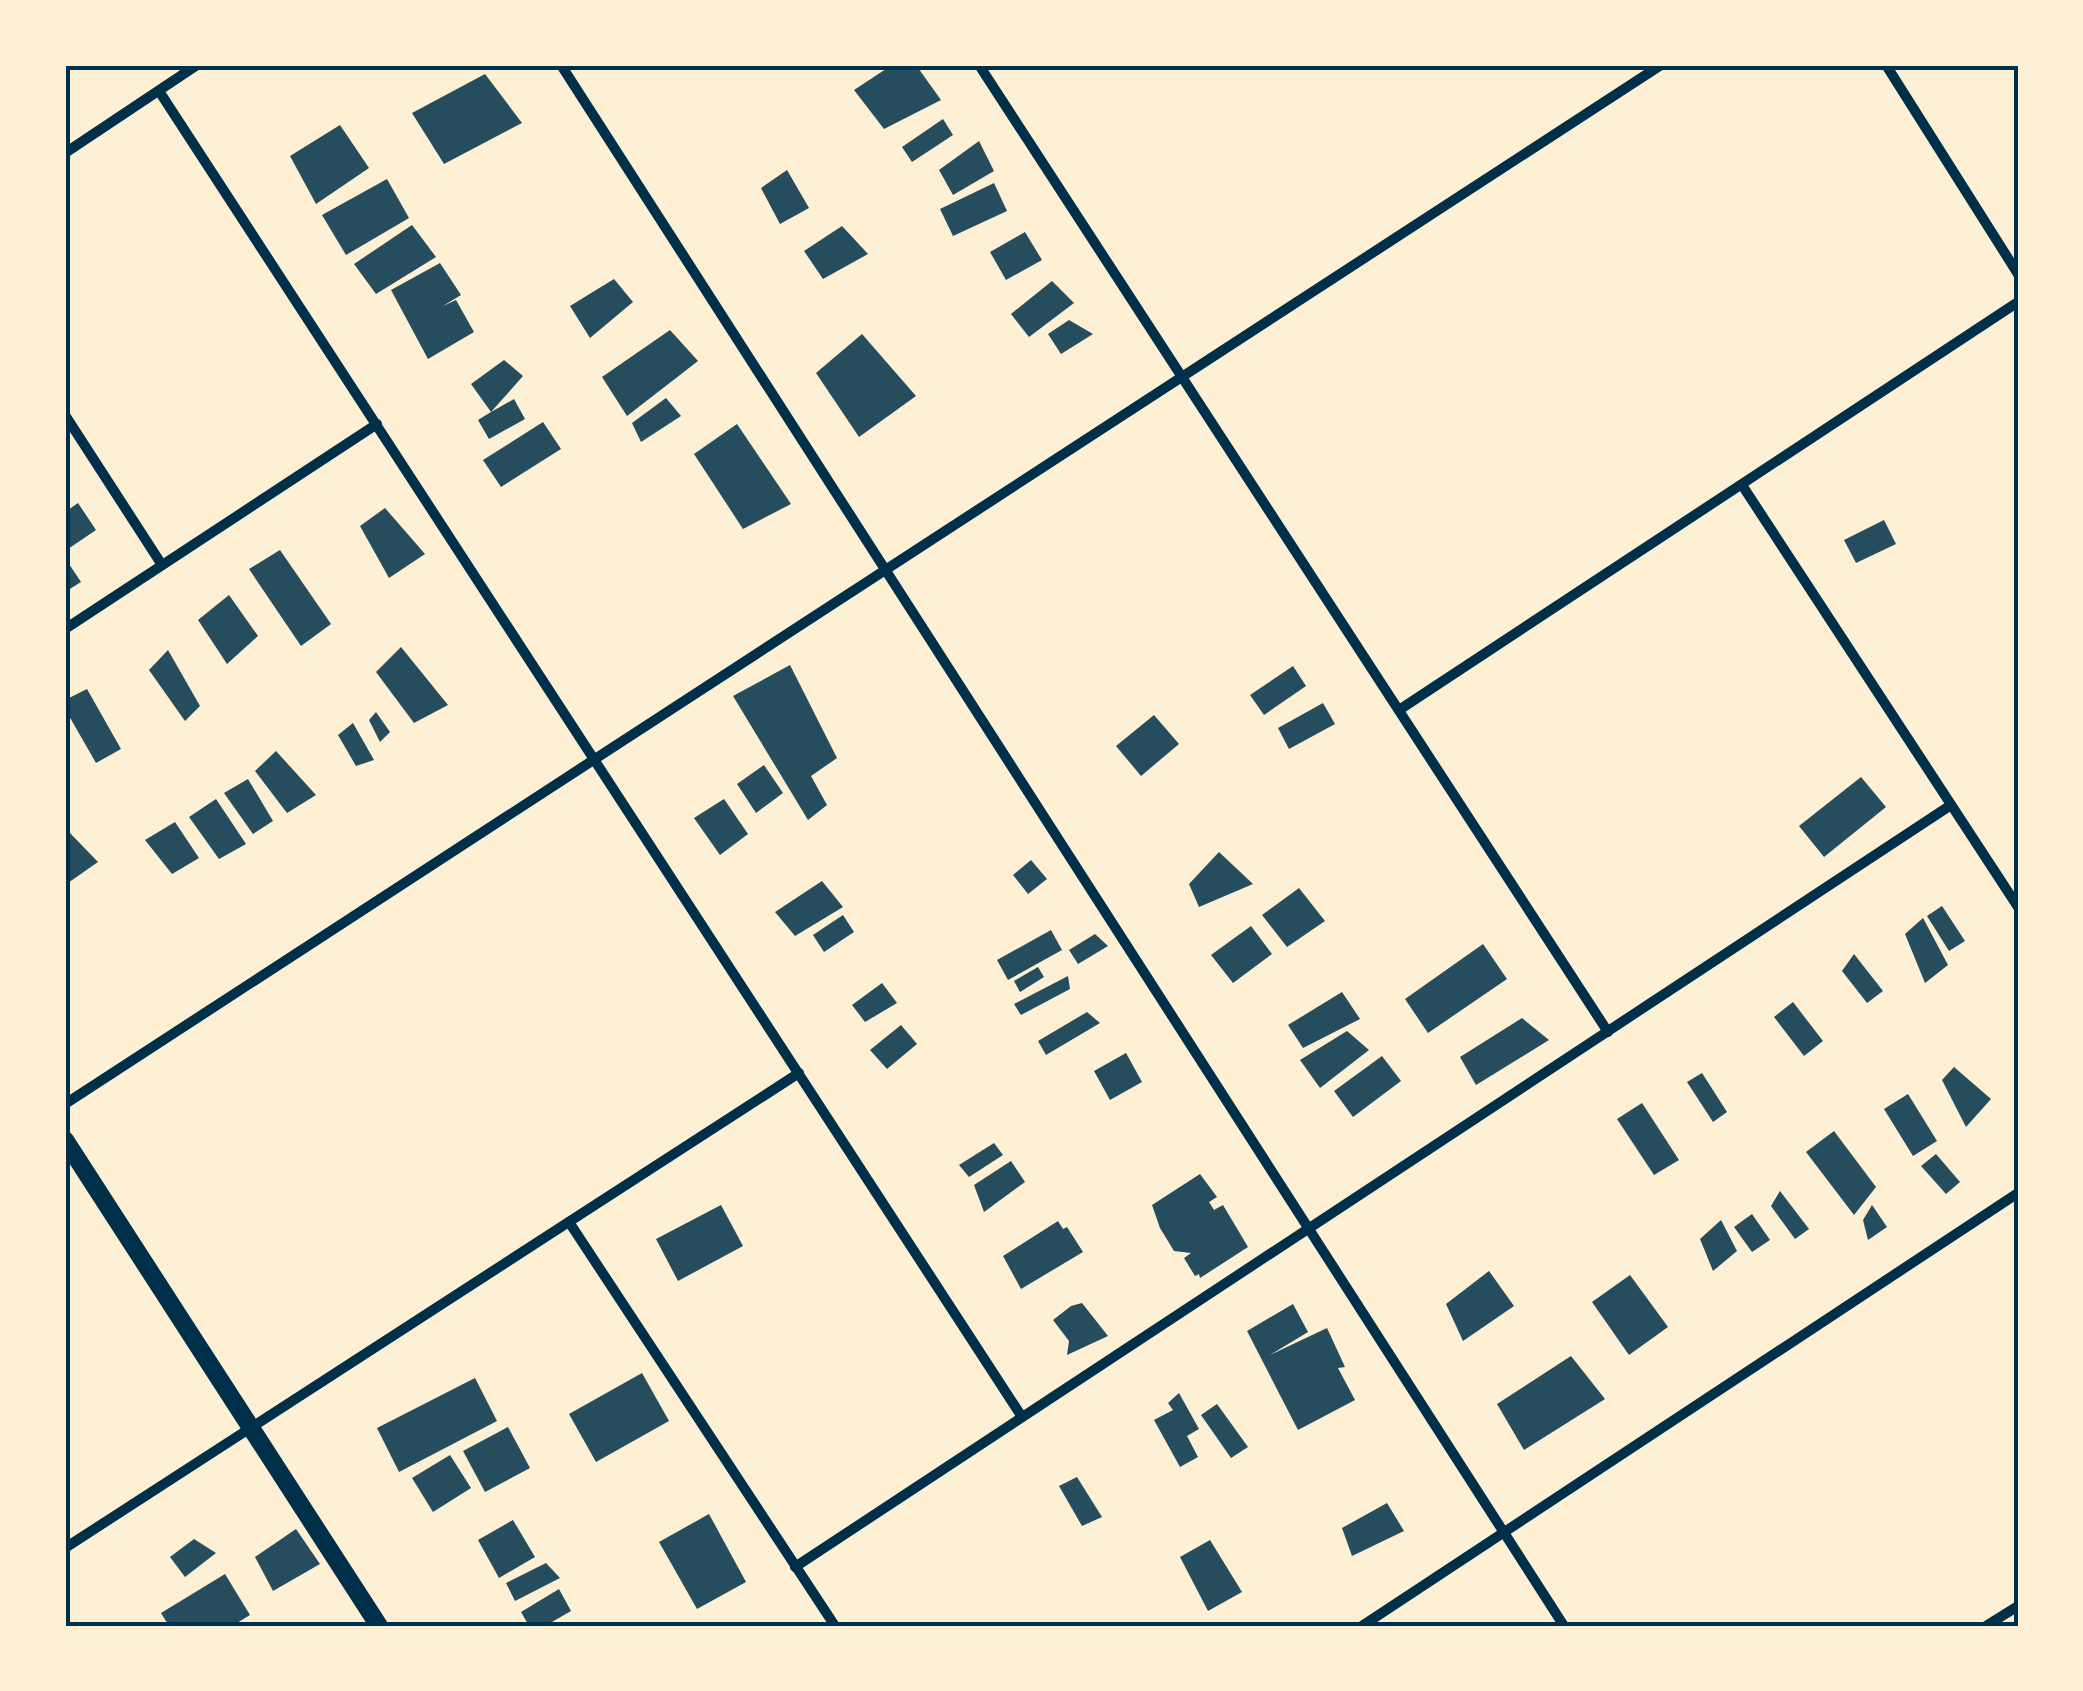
<svg xmlns="http://www.w3.org/2000/svg" width="2083" height="1691" font-family="'Sofia Sans Condensed',sans-serif">
  <style>
    .building { fill: #264d5e }
    .lines { fill: none; stroke-linecap: round; stroke-linejoin: round }
    .minor { stroke: #003049; stroke-width: 10 }
    .tertiary { stroke: #003049; stroke-width: 18 }
    .neatline { fill: none; stroke: #003049; stroke-width: 4 }
  </style>
  <rect width="100%" height="100%" fill="#fdf0d5"/>
  <g class="building">
    <polygon points="892,65 916,65 941,100 884,129 854,90"/>
    <polygon points="485,74 522,123 444,164 412,113"/>
    <polygon points="943,119 953,135 912,162 902,147"/>
    <polygon points="340,125 369,168 316,204 290,156"/>
    <polygon points="979,141 994,171 953,195 939,170"/>
    <polygon points="787,170 809,208 780,224 761,188"/>
    <polygon points="387,179 409,218 346,255 322,215"/>
    <polygon points="994,183 1007,211 953,236 940,209"/>
    <polygon points="412,225 436,257 376,294 354,264"/>
    <polygon points="842,226 868,254 823,279 804,251"/>
    <polygon points="1025,232 1042,260 1006,280 990,252"/>
    <polygon points="440,263 461,295 443,306 456,300 474,332 428,359 391,290"/>
    <polygon points="614,279 633,302 590,338 570,306"/>
    <polygon points="1052,281 1074,303 1029,337 1011,314"/>
    <polygon points="1069,320 1093,334 1061,354 1048,334"/>
    <polygon points="670,330 698,361 627,416 602,377"/>
    <polygon points="862,334 916,396 859,437 816,373"/>
    <polygon points="504,360 523,376 491,412 514,399 525,419 489,439 478,420 491,412 471,384"/>
    <polygon points="666,398 681,416 641,442 632,423"/>
    <polygon points="543,422 561,449 501,487 483,460"/>
    <polygon points="737,424 791,504 743,529 694,454"/>
    <polygon points="78,503 96,530 65,551 65,512"/>
    <polygon points="385,508 425,554 389,578 360,526"/>
    <polygon points="1884,520 1896,544 1856,563 1844,540"/>
    <polygon points="280,550 331,624 301,646 249,569"/>
    <polygon points="65,558 81,582 65,592"/>
    <polygon points="229,595 258,636 227,664 198,620"/>
    <polygon points="401,647 448,705 414,723 376,672"/>
    <polygon points="168,650 200,706 185,721 149,670"/>
    <polygon points="790,665 837,758 811,776 827,805 808,820 733,696"/>
    <polygon points="1293,666 1306,686 1264,715 1250,695"/>
    <polygon points="87,689 121,749 96,763 65,709 65,700"/>
    <polygon points="1323,703 1335,724 1289,749 1278,728"/>
    <polygon points="376,712 390,732 380,742 369,720"/>
    <polygon points="1154,715 1179,744 1141,776 1116,746"/>
    <polygon points="353,723 374,760 356,766 338,735"/>
    <polygon points="276,751 316,795 287,813 255,771"/>
    <polygon points="764,765 783,793 756,813 737,784"/>
    <polygon points="1861,777 1886,807 1824,857 1799,826"/>
    <polygon points="248,779 273,821 253,834 224,793"/>
    <polygon points="216,799 246,844 219,859 189,817"/>
    <polygon points="724,799 748,834 720,855 694,818"/>
    <polygon points="175,822 199,858 172,874 145,840"/>
    <polygon points="68,831 98,862 65,885 65,832"/>
    <polygon points="1219,852 1253,884 1199,907 1189,884"/>
    <polygon points="1031,860 1047,879 1028,894 1013,875"/>
    <polygon points="822,881 843,907 795,936 775,912"/>
    <polygon points="1299,888 1325,921 1287,947 1262,915"/>
    <polygon points="1942,906 1965,941 1949,951 1927,916"/>
    <polygon points="843,915 854,932 824,952 813,935"/>
    <polygon points="1923,918 1948,965 1925,983 1905,934"/>
    <polygon points="1251,926 1272,954 1233,983 1211,955"/>
    <polygon points="1051,930 1062,950 1008,980 997,960"/>
    <polygon points="1095,934 1108,946 1078,964 1069,950"/>
    <polygon points="1483,944 1507,979 1428,1033 1405,999"/>
    <polygon points="1854,954 1883,991 1867,1003 1842,971"/>
    <polygon points="1038,967 1044,977 1020,992 1014,981"/>
    <polygon points="1068,976 1070,989 1021,1015 1014,1004"/>
    <polygon points="882,983 897,1003 865,1022 852,1005"/>
    <polygon points="1342,992 1360,1019 1303,1048 1288,1025"/>
    <polygon points="1793,1002 1823,1041 1804,1056 1774,1017"/>
    <polygon points="1087,1012 1100,1023 1046,1055 1038,1041"/>
    <polygon points="1522,1018 1549,1040 1476,1085 1460,1057"/>
    <polygon points="901,1025 917,1044 887,1069 870,1050"/>
    <polygon points="1347,1031 1369,1050 1320,1088 1300,1060"/>
    <polygon points="1126,1053 1142,1082 1110,1100 1094,1071"/>
    <polygon points="1382,1056 1401,1081 1353,1117 1334,1091"/>
    <polygon points="1954,1067 1991,1099 1966,1127 1942,1080"/>
    <polygon points="1702,1073 1727,1112 1713,1122 1687,1082"/>
    <polygon points="1908,1094 1937,1141 1913,1156 1884,1109"/>
    <polygon points="1642,1103 1679,1160 1654,1175 1617,1119"/>
    <polygon points="1834,1131 1876,1187 1854,1215 1806,1152"/>
    <polygon points="994,1143 1003,1155 969,1177 959,1165"/>
    <polygon points="1936,1154 1960,1182 1946,1194 1921,1166"/>
    <polygon points="1011,1161 1025,1182 984,1212 974,1185"/>
    <polygon points="1200,1174 1217,1197 1209,1202 1214,1210 1223,1205 1248,1247 1200,1278 1199,1274 1195,1276 1184,1258 1191,1253 1174,1251 1160,1228 1152,1205"/>
    <polygon points="1780,1191 1809,1229 1795,1239 1771,1206"/>
    <polygon points="721,1205 743,1246 678,1281 656,1239"/>
    <polygon points="1872,1205 1887,1227 1868,1240 1863,1220"/>
    <polygon points="1752,1214 1770,1240 1752,1252 1734,1227"/>
    <polygon points="1721,1220 1737,1251 1713,1271 1700,1239"/>
    <polygon points="1058,1221 1063,1229 1067,1227 1083,1252 1021,1289 1003,1256"/>
    <polygon points="1489,1271 1514,1306 1463,1341 1446,1304"/>
    <polygon points="1630,1275 1668,1327 1629,1355 1592,1302"/>
    <polygon points="1082,1303 1108,1336 1067,1355 1069,1341 1053,1320 1071,1306"/>
    <polygon points="1293,1304 1308,1332 1270,1355 1327,1328 1345,1367 1338,1368 1355,1400 1298,1430 1247,1331"/>
    <polygon points="1571,1356 1605,1399 1524,1450 1497,1404"/>
    <polygon points="642,1373 669,1421 596,1462 569,1414"/>
    <polygon points="475,1378 497,1421 399,1472 377,1428"/>
    <polygon points="1179,1393 1199,1429 1187,1436 1198,1457 1180,1467 1154,1420 1173,1410 1168,1403"/>
    <polygon points="1217,1404 1248,1447 1231,1458 1201,1415"/>
    <polygon points="508,1427 530,1468 485,1492 463,1451"/>
    <polygon points="450,1455 471,1488 433,1512 412,1478"/>
    <polygon points="1077,1477 1102,1517 1082,1526 1059,1486"/>
    <polygon points="1387,1503 1404,1531 1352,1556 1342,1528"/>
    <polygon points="709,1514 746,1582 697,1609 659,1542"/>
    <polygon points="513,1520 535,1557 499,1578 478,1540"/>
    <polygon points="296,1529 320,1564 273,1591 255,1557"/>
    <polygon points="194,1539 216,1553 185,1577 170,1557"/>
    <polygon points="1210,1540 1242,1592 1208,1611 1180,1557"/>
    <polygon points="546,1563 560,1578 515,1601 506,1583"/>
    <polygon points="225,1574 250,1615 232,1626 169,1626 161,1613"/>
    <polygon points="559,1589 571,1611 545,1626 529,1626 521,1612"/>
  </g>
  <g class="lines">
    <g class="minor">
      <polyline points="561,65 1564,1626"/>
      <polyline points="979,65 1608,1032"/>
      <polyline points="1886,65 2018,274"/>
      <polyline points="159,91 1022,1417"/>
      <polyline points="65,153 197,65"/>
      <polyline points="65,415 162,565"/>
      <polyline points="1742,485 2018,907"/>
      <polyline points="65,629 377,424"/>
      <polyline points="1399,710 2018,302"/>
      <polyline points="65,1104 1661,65"/>
      <polyline points="569,1222 835,1626"/>
      <polyline points="65,1548 799,1073"/>
      <polyline points="795,1567 1951,805"/>
      <polyline points="1362,1626 2018,1193"/>
      <polyline points="1986,1626 2018,1606"/>
    </g>
    <polyline class="tertiary" points="65,1140 379,1626"/>
  </g>
  <rect width="2083" height="1691" fill="none" stroke="#fdf0d5" stroke-width="135"/>
  <rect x="68" y="68" width="1948" height="1556" class="neatline"/>
</svg>
